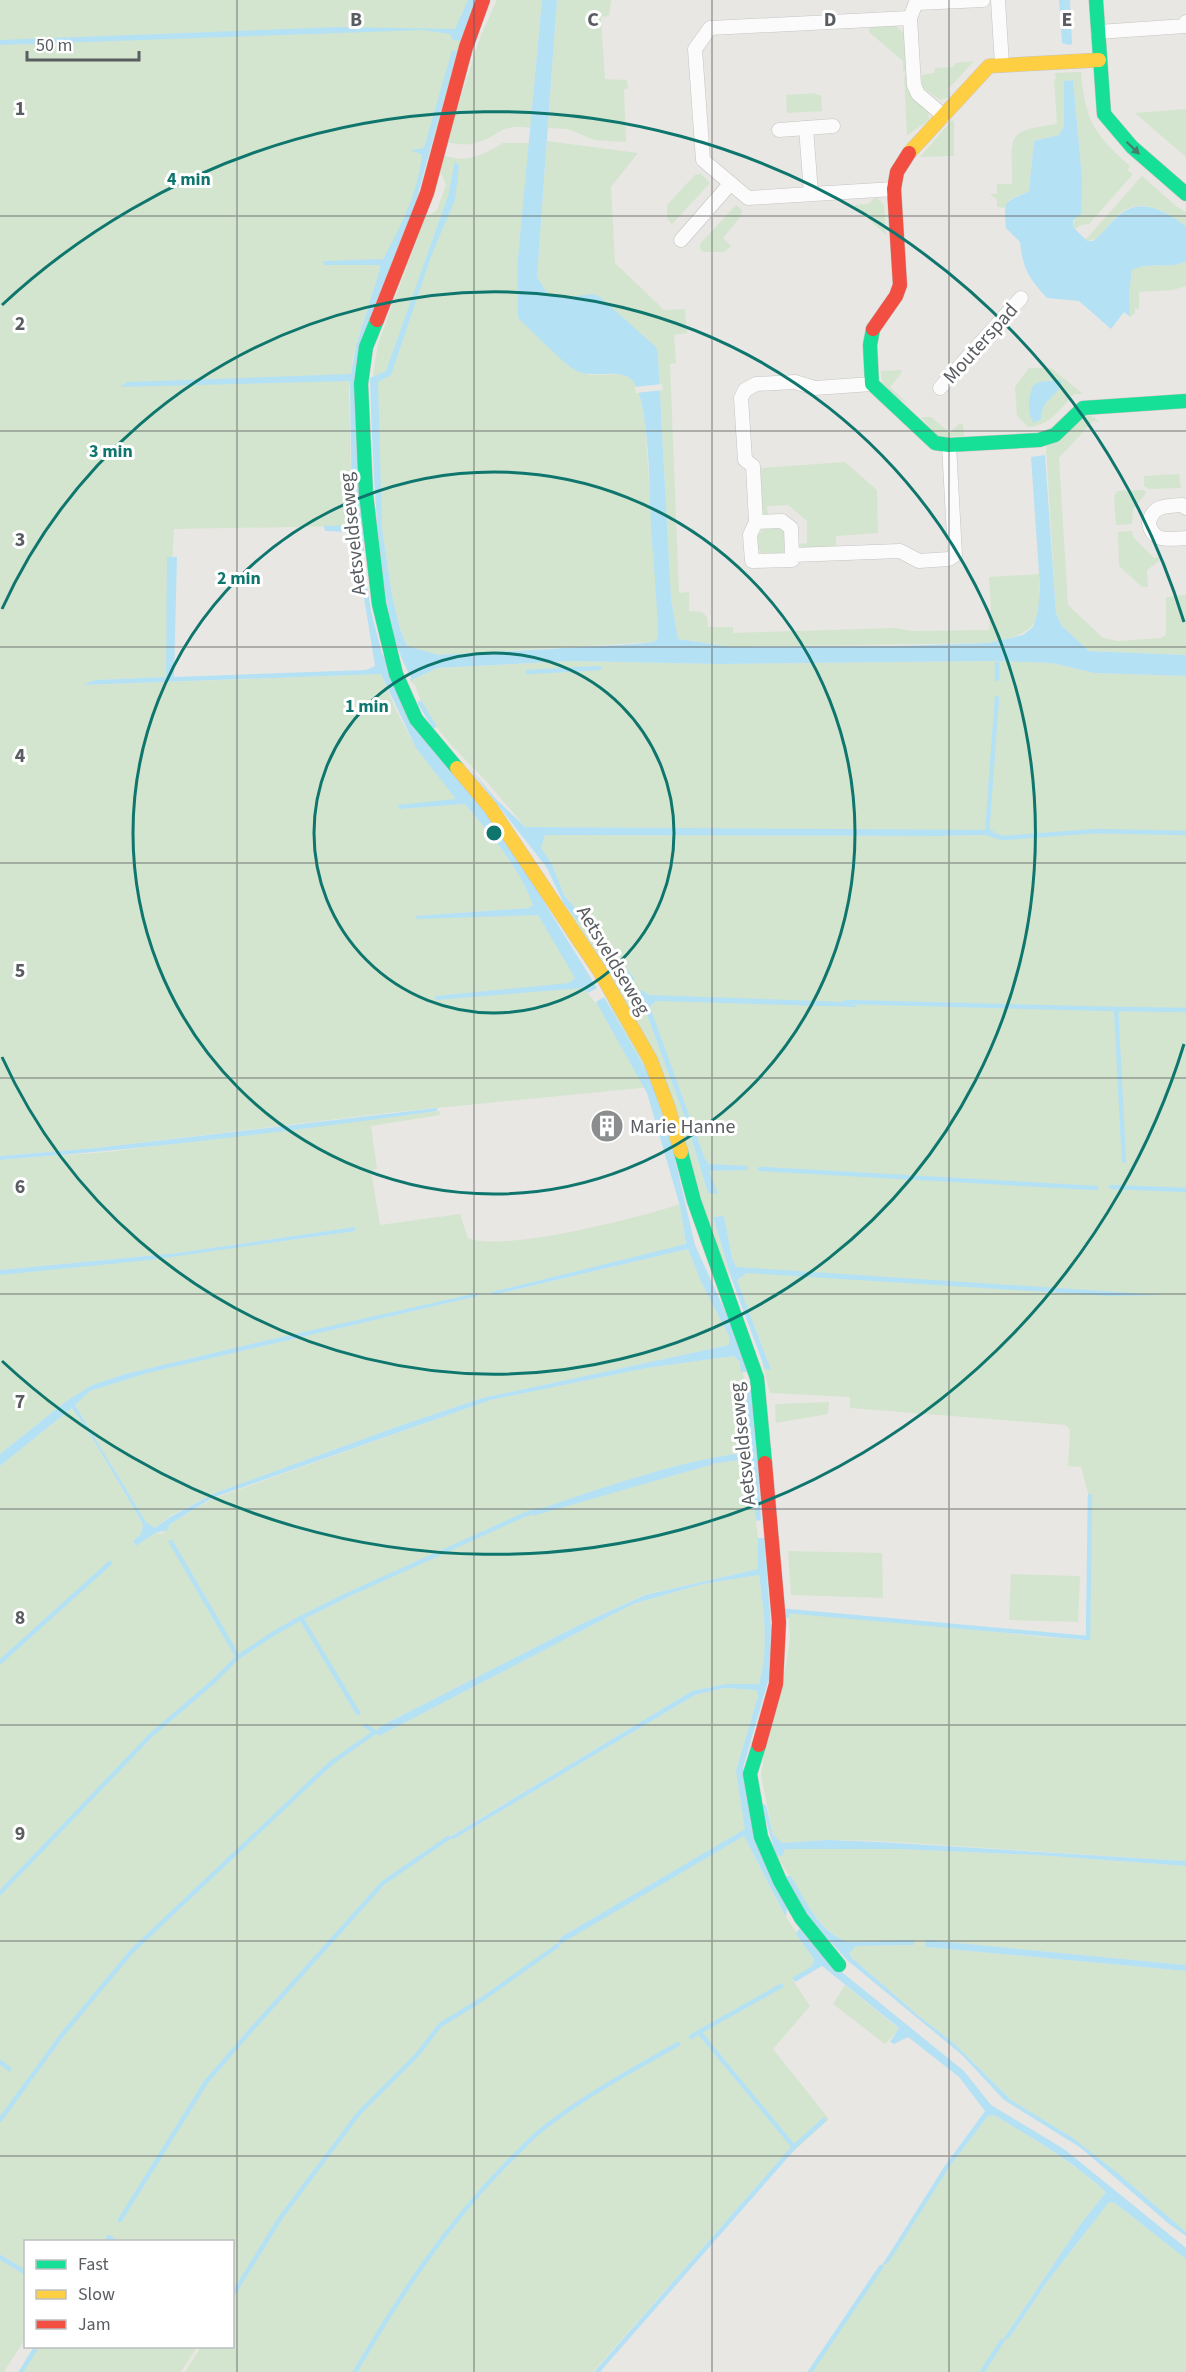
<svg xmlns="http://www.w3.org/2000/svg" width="1186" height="2372" font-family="'Source Sans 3',sans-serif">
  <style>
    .green { fill: #d3e5ce; fill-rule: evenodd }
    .water { fill: #b5e1f5 }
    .pier { fill: #e9e7e3 }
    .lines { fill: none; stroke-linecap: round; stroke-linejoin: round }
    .stream { stroke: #b5e1f5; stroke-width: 4.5 }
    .street-casing { stroke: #c4c4c3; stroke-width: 15 }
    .fast-casing { stroke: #c5c5c5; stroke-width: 15 }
    .slow-casing { stroke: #c5c5c5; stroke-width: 15 }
    .jam-casing { stroke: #c5c5c5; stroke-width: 15 }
    .street { stroke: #fcfbfb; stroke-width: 14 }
    .fast { stroke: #16e098; stroke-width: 14 }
    .slow { stroke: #ffcf43; stroke-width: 14 }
    .jam { stroke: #f24e42; stroke-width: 14 }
    .oneway { fill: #487e6f }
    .grid { fill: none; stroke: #595d61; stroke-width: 1.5; stroke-opacity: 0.55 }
    .ring { fill: none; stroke: #0f766e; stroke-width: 3 }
    .labels { text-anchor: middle; stroke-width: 6; stroke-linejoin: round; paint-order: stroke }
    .street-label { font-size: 20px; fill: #595d61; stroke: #fff }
    .poi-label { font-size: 20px; fill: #595d61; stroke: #fff; text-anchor: start }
    .grid-label { font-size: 20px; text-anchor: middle; font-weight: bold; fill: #595d61; stroke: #fff; stroke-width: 6; stroke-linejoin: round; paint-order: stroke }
    .centre { fill: #0f766e; stroke: #fff; stroke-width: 3 }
    .ring-label { font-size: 18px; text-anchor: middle; font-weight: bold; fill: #0f766e; stroke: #fff; stroke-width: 6; stroke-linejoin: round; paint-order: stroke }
  </style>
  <rect width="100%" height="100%" fill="#e9e7e3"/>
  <g class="green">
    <path d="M0,0H475L411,210L367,310L353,357L349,390L352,526L174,529L166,677L95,680L85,685L381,674L397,712L416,748L457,799L400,809L465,804C491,835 519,867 533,905L529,908L429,915H538L576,978L569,983L583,988L627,1039L651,1087L396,1112L96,1148L0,1156Z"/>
    <path d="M497,0H542L530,128C499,123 500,137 475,143C466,146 456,144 446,142L481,35Z"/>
    <polygon points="557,0 611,0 609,16 601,17 605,79 627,80 628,88 624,90 626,142 594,140 568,129 548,128"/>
    <polygon points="873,25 894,25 904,33 907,71 903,71 903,61 868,31"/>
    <polygon points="974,61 948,89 950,97 940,100 923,88 921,75 934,73 935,68 953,67 955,63"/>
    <path d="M1081,72C1085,121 1094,134 1130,166L1127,170L1133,174L1089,224L1080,225L1075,230L1073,227L1082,177L1073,80L1064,81V126L1059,135L1034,141L1029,191L1009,200L1006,208L997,207V200L990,194H997V184H1012C1012,134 1005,131 1057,124L1054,79H1056L1055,73Z"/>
    <path d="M904,75L908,76L928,108L929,120C921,127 914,129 907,136Z"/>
    <polygon points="816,93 817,95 821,95 822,111 787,113 786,95"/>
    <polygon points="1186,109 1186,157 1135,113"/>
    <polygon points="952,120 954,122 954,156 920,157"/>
    <path d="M547,141L638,153L611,187L615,263L664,310L685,309L687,333L674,335L676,363L670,364L679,593L689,592V611L702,612L707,617L708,627H733V633L896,628L911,631L989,630L991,609L989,577L1039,574C1042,625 1038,633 988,643L731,647L678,639L671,598L658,356L571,297L562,298L547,293L537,277Z"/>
    <path d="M503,143H530L517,269L518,318L589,375L620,374L631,378L638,388L645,421L657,601L658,638L653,642L439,655L407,646L400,629L392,595L382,528L373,374L378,344L425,218L437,210L446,185L439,169L443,155C467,164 482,155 503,143Z"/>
    <polygon points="701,174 710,183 672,224 667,218 667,205 695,175"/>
    <path d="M1142,176L1176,206L1186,212V226C1164,210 1138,194 1115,218C1107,227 1101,240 1087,241L1084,238H1087Z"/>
    <polygon points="877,198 884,205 886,235 855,207 855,205 869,204 873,199"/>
    <polygon points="736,205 742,210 741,216 723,238 731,246 724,252 703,252 700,249 700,244"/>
    <path d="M1186,261V286L1173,290L1139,292V309H1135V313L1130,317L1129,293L1132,270C1148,261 1170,270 1186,261Z"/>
    <path d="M1029,368H1051L1083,394H1074C1060,409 1050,426 1028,427L1017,416L1015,387ZM1058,381L1061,386L1042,407L1034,420L1039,382Z"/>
    <polygon points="901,370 902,372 890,387 910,406 882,386 881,371"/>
    <polygon points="1087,415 1094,417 1099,422 1093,421 1059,458 1068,605 1103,638 1117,641 1161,638 1166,635 1166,597 1186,595 1186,655 1089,651 1062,626 1056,613 1046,447"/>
    <polygon points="921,417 931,417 950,433 959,424 963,424 964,436 938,437"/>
    <polygon points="845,462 877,490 878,533 836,536 836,546 802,548 799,544 807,543 807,521 788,505 767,506 768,514 766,516 762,513 761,468"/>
    <polygon points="1179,474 1181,488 1149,489 1144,486 1144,476"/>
    <polygon points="1144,490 1146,493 1133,509 1132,524 1116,525 1114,496 1117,491"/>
    <circle cx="772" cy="542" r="15"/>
    <polygon points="1132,531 1133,537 1154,558 1159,557 1159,561 1147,570 1148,587 1142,587 1119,566 1118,532"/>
    <path d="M571,661L718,664L993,661L1052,663L1094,673L1186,676V1861L880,1841L827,1840L782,1843L773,1835L761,1775L765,1747L786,1666L790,1638L788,1610L1041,1637L1087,1640L1088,1493L1081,1467L1068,1466L1070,1430L1066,1425L850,1408V1397L770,1393L762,1364L766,1357L737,1280L747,1273L736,1267L732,1258L724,1216L713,1218L732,1280L708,1233L567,907L635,979L564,895L552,864L541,848L545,835L940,836L983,835L993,831L525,827L487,782L451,745L424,711L415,685L410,681L437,668ZM642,990L656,1001L650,1008L705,1159L709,1164L747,1170L708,1171L717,1194L708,1193L685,1118L644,1007L637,994Z"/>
    <path d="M439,1111L440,1115L371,1126L377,1168L371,1171L380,1225L460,1214L468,1238C502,1253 642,1217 680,1204L686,1245L492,1292L494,1295L688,1249L702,1284L729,1336V1345L482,1398L399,1426L215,1493L170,1516L155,1528L146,1522L75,1405L90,1391L148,1373L478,1296L268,1340L125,1374L92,1385L65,1402L0,1454V1275L271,1243L356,1231L355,1227L177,1253L0,1270V1160L107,1152Z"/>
    <path d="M733,1356L740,1361L745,1382L750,1452C680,1460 604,1487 538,1510L534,1515L717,1463L748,1459L758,1538V1569L644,1595L579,1625L381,1726L376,1732L379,1736L633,1604L703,1584L759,1575C764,1612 769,1648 759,1684H726L692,1691L449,1837L454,1839L695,1695L724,1688L756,1690L758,1696L736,1771L746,1829L561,1937L557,1945L744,1836L786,1917L814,1958L812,1966L792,1979L810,2006L773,2049L829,2119L763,2179L593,2372H185L201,2347L232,2346V2242H26L25,2339L4,2372H0V1466L72,1408L93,1439L143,1524L141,1534L133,1541L136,1546L155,1533L162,1534L169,1525L212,1499L491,1400L647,1368Z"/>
    <polygon points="829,1402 828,1414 776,1423 775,1404"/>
    <polygon points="788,1551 882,1553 883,1598 791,1595"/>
    <polygon points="1011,1574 1080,1576 1078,1622 1009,1620"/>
    <path d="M785,1849H899L1037,1855L1186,1866V1965L926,1940L925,1947L1186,1971V2232L1119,2174L1073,2138L1011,2100L955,2044L920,2017L852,1958L849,1952L856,1946L914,1945V1940L849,1942C816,1933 796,1882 776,1856Z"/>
    <polygon points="845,1985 899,2029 885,2044 833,2004"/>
    <path d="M994,2115C1034,2139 1072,2162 1106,2192L1080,2225L1003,2340L1009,2337L1047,2282L1109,2202L1115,2203L1186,2259V2372H808L950,2166L988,2116Z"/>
    <polygon points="36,2347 197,2347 181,2372 20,2372"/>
  </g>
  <g class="water">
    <polygon points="468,0 478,0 461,41 453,40 450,34 423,30 0,45 0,40 340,27 455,29"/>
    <path d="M542,0H557L537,277L547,293L562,298L593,294L600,297L656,347L658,356L671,598L678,639L731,647L897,646L988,643L1023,635L1033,627L1038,611L1040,588L1031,457L1045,455L1056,613L1062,626L1089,651L1186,655V676L1094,673L1052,663L993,661L718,664L571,661L437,668L410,681L411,677C391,642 386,601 381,562C374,501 372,440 370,378L386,371L448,196L455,161L459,166L455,200L432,254L391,375L378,382L382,528L392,595L400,629L407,646L439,655L635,644L653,642L658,638C657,601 654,565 651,529C650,499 650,399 632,380C621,368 595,378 579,372C567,368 530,329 518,318L517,269Z"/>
    <polygon points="1059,0 1070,0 1072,44 1069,45 1062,43"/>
    <path d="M452,50L457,51L411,220L360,348L364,551H357V538L348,532L325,531L324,526L352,525L350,381L120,387L127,382L351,374L356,346L380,269V265H324L323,261L383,259C401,227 418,192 422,155L411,150L424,148Z"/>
    <path d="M1073,80L1082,177L1081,214L1073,220V227L1087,241H1093C1103,234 1108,225 1117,217C1140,195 1165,211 1186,226V261C1170,270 1148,261 1132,270L1129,293L1130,317L1124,312L1111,329L1079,301L1047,298C1028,277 1023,269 1020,242L1006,228C1003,197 1006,203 1029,191L1034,141L1059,135L1064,126V81Z"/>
    <path d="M1059,380L1062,381C1059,397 1041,398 1041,419L1034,423C1027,414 1028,397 1033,386L1039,382Z"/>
    <path d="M167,557H177L174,677L366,670L375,666L360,573H365L371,611L382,654L512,850L597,988L588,993L583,988L436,1000L435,996L569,983L575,978L538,915L417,919L415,916L529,908L533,905C519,867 491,835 465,804L400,809L397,805L456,799L416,748L381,674L83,685L95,680L166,677Z"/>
    <polygon points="466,764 496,799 525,827 996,830 983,835 940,836 545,835 541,848 552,864 564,895 635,979 630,984 564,904 547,868"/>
    <polygon points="642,990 649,995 846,1002 859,1007 656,1001 650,1007 705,1159 709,1164 747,1166 748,1170 709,1171 718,1194 708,1193 685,1118 644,1007 637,994"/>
    <polygon points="604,997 649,1075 671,1142 695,1245 740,1344 749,1372 741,1372 740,1361 733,1356 647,1368 491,1400 212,1498 169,1525 168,1530 155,1533 136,1546 133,1541 141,1534 143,1524 93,1439 72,1408 0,1466 0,1454 65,1402 92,1385 125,1374 268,1340 477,1293 478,1296 148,1373 90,1391 75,1405 146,1522 155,1528 170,1517 215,1493 399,1426 482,1398 729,1345 729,1336 702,1284 688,1249 493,1295 492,1292 686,1244 680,1206 647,1093 596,1002"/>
    <path d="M437,1108V1111C292,1131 146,1149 0,1160V1156L96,1148Z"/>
    <polygon points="724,1216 732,1258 736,1267 1164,1295 1109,1296 747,1273 737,1280 771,1370 765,1369 732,1280 713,1217"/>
    <polygon points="355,1227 356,1231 150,1260 0,1275 0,1270 177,1253"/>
    <path d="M745,1390H754L761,1520L756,1521L748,1459L717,1463L533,1516L537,1510C604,1487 680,1460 750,1452Z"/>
    <path d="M758,1538H764L771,1628L769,1678L743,1768L787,1908L786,1917L744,1836L557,1946L561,1937L745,1829L736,1771L758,1696L756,1690L724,1688L695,1695L454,1839L448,1838L692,1691L726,1684H759C769,1647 764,1612 759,1575L703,1584L633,1604L379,1736L375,1732L381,1726L579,1625L645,1595L758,1569Z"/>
    <polygon points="761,1803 766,1805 773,1835 782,1843 827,1840 880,1842 1186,1861 1186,1866 1037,1855 899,1849 785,1849 782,1856 776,1856"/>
    <path d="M785,1876H791C805,1900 820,1934 849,1942L914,1940V1945L856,1946L849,1953L852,1958L920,2017L955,2044L1011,2100L1073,2138L1119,2174L1186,2232V2236L1169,2224L1081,2148L1004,2100L961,2054L848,1961L804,1913Z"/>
    <path d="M799,1928L827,1960L964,2071L991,2105L1064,2149L1186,2248V2259L1115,2203L1109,2202L1047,2282L1009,2338L1002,2341L1080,2225L1106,2192C1072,2161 1034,2139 994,2115L988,2116L950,2166L889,2262L881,2267L944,2167L985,2111L959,2077L908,2037L894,2044L890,2042L899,2028L822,1966L795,1982L792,1978L812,1966L814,1959L796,1934Z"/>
    <polygon points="926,1940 1186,1965 1186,1971 925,1947"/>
  </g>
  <polygon class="pier" points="662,384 663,390 636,393 635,389 635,387"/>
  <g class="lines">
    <g class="stream">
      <polyline points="997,664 997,679"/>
      <polyline points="528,672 599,668"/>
      <polyline points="997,698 987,833 1003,838 1097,831 1186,833"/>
      <polyline points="420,703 434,726"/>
      <polyline points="846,1002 1116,1009"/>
      <polyline points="1124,1161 1116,1009 1186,1010"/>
      <polyline points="760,1169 1096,1188"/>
      <polyline points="1111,1187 1186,1190"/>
      <polyline points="787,1616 787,1611 1088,1638 1090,1496"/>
      <polyline points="238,1657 276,1632 301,1618"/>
      <polyline points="0,1662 110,1563"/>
      <polyline points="358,1713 301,1618 345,1596 526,1514 540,1510"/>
      <polyline points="0,1893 151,1735 213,1682 238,1657 171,1542"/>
      <polyline points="699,2032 781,1986"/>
      <polyline points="691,2037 699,2032 794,2147 824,2120"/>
      <polyline points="0,2062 9,2069"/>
      <polyline points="0,2120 62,2035 132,1951 331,1763 375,1732 366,1726"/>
      <polyline points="120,2220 206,2082 252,2029 383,1883 448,1838"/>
      <polyline points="106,2242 109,2237 116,2242"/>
      <polyline points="0,2257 26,2273"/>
      <polyline points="232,2296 281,2217 359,2113 417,2055 440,2025 481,2000 557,1946"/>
      <polyline points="21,2372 37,2346"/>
      <path d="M355,2372C399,2297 446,2225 507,2163C518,2153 528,2141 540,2131C582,2097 631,2071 678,2044"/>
      <polyline points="597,2372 794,2147"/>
      <polyline points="810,2372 881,2267"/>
      <polyline points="982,2372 1002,2341"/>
    </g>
    <defs>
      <g id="street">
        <polyline points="917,0 910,18 914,85 918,94 944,116"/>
        <polyline points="998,0 1002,65"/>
        <polyline points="917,3 983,0"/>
        <polyline points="1098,32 1185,26 1186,22"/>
        <polyline points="806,128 811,193"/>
        <polyline points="779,130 833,126"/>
        <polyline points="894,189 748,198 703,160 695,49 710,28 910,18"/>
        <polyline points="681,240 730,184"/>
        <polyline points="940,388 1021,298"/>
        <path d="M1186,508L1182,505C1167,506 1152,505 1149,523C1152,543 1170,539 1186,538"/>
        <polyline points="756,522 753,466 745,460 741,398 745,390 756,384 795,382 815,388 872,384"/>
        <polyline points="792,555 792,560 752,561 750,535 756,522 782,521 791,528 792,555 900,551 919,561 949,559 955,555 949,445"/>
      </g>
      <g id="fast">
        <polyline points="1096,0 1104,114 1132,147 1186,194"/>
        <polyline points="377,320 366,347 361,384 366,494 379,604 396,674 416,719 457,768"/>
        <polyline points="873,329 870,345 872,384 935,443 949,445 1039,440 1055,435 1083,408 1186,401"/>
        <polyline points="681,1152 694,1201 757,1378 765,1463"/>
        <polyline points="759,1745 750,1774 761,1837 780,1881 801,1918 839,1965"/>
      </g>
      <g id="slow">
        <polyline points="909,153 989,66 1099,60"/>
        <polyline points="457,768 490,807 599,970 650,1059 668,1107 681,1152"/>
      </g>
      <g id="jam">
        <polyline points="377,320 427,193 466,47 483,0"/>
        <polyline points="873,329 896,296 900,285 894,189 897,172 909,153"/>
        <polyline points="759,1745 776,1684 779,1622 765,1463"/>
      </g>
    </defs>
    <use href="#street" class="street-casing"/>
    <use href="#fast" class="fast-casing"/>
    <use href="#slow" class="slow-casing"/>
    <use href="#jam" class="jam-casing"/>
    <use href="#street" class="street"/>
    <use href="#fast" class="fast"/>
    <use href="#slow" class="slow"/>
    <use href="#jam" class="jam"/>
  </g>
  <defs><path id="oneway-solid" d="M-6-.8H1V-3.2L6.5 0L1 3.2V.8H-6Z" transform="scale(1.5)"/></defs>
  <use class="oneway" href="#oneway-solid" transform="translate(1133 148) rotate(44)"/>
  <path class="grid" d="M237,0V2372M474,0V2372M712,0V2372M949,0V2372M0,216H1186M0,431H1186M0,647H1186M0,863H1186M0,1078H1186M0,1294H1186M0,1509H1186M0,1725H1186M0,1941H1186M0,2156H1186"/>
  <g class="ring">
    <circle cx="494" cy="833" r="180"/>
    <circle cx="494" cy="833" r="361"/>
    <path d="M2 609A541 541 0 1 1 2 1057"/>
    <path d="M1184 1044A722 722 0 0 1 2 1361M2 305A722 722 0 0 1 1184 622"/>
  </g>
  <defs>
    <symbol id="building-disc" viewBox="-11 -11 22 22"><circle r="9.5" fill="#8b8d8e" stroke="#fff"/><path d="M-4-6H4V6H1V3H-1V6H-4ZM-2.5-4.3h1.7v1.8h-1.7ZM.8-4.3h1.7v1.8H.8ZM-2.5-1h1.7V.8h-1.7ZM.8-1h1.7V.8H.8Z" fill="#fff"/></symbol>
  </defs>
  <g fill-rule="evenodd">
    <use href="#building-disc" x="588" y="1107" width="38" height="38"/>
  </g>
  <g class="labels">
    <g class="street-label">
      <text transform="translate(980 343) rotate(-48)" y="7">Mouterspad</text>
      <text transform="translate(352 534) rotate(-96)" y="7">Aetsveldseweg</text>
      <text transform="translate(614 960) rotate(59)" y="7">Aetsveldseweg</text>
      <text transform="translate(742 1444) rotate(-96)" y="7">Aetsveldseweg</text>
    </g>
    <g class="poi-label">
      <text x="630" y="1133">Marie Hanne</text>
    </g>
  </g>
  <g class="grid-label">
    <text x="356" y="26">B</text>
    <text x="593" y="26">C</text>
    <text x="830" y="26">D</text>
    <text x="1067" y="26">E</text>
    <text x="20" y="115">1</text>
    <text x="20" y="330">2</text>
    <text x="20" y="546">3</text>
    <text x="20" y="762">4</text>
    <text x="20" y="977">5</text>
    <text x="20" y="1193">6</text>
    <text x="20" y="1408">7</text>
    <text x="20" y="1624">8</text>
    <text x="20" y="1840">9</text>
  </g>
  <circle cx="494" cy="833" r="9" class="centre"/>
  <g class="ring-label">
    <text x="189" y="185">4 min</text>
    <text x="111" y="457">3 min</text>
    <text x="239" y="584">2 min</text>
    <text x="367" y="712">1 min</text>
  </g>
  <rect x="24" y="2240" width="210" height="108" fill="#ffffff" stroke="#bdbec0" stroke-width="1.5"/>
  <rect x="36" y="2260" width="30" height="9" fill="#16e098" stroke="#bdbec0" stroke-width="1.5"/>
  <text x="78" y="2270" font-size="18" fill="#595d61">Fast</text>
  <rect x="36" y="2290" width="30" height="9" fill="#ffcf43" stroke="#bdbec0" stroke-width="1.5"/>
  <text x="78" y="2300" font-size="18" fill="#595d61">Slow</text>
  <rect x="36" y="2320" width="30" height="9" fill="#f24e42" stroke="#bdbec0" stroke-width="1.5"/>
  <text x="78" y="2330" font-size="18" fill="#595d61">Jam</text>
  <path d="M27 51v9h112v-9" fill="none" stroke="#595d61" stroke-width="3"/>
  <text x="36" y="51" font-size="18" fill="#595d61" stroke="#ffffff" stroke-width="4.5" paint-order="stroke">50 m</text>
</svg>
